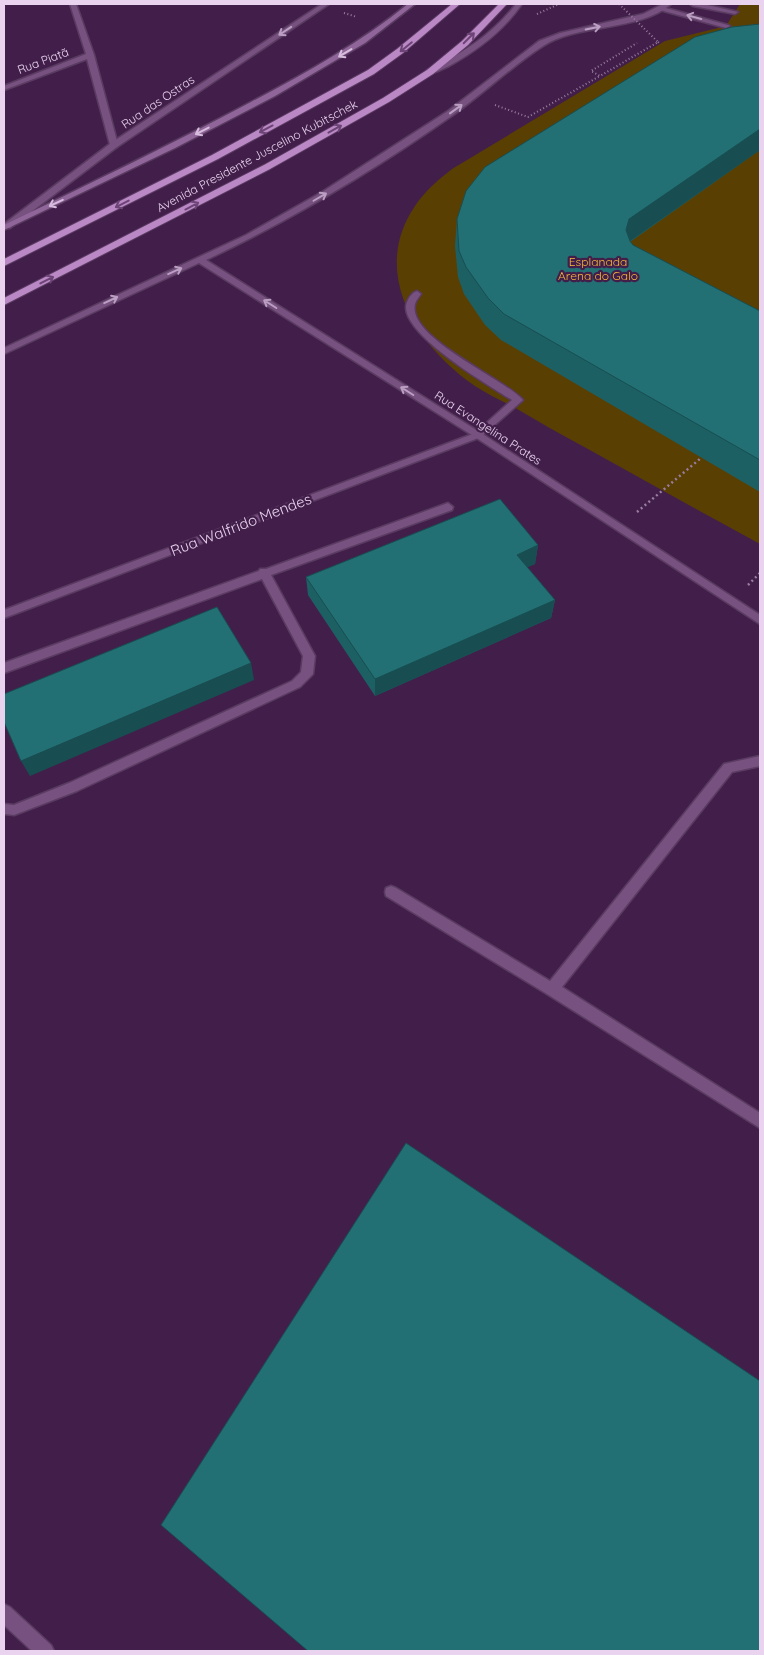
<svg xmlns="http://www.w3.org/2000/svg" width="764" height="1655" font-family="Quicksand,sans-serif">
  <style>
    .green { fill: #5a3f03 }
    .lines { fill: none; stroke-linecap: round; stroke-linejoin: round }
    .service-casing { stroke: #5a3b61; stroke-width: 3 }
    .minor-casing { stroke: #5a3b61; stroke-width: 3 }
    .tertiary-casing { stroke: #5a3b61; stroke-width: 3 }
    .secondary-casing { stroke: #5a3b61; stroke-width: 3 }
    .trunk-casing { stroke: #5a3b61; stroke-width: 2 }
    .path-far1 { stroke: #997d9f; stroke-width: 2; stroke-dasharray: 1 2.5; stroke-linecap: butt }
    .path { stroke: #997d9f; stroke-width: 2.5; stroke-dasharray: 2 3; stroke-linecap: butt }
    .service { fill: #77517f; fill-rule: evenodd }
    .minor { fill: #77517f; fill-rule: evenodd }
    .tertiary { fill: #77517f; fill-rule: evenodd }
    .secondary { fill: #90669a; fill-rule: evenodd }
    .trunk { fill: #bb88c6; fill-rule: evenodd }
    .path-bridge { stroke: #997d9f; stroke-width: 2; stroke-dasharray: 1 2.5; stroke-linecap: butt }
    .wall { fill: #1d6064 }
    .shaded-wall { fill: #184e51 }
    .building { fill: #227074; stroke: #184e51 }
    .oneway { stroke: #bb9fc2 }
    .oneway2 { stroke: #6c4475 }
    .oneway3 { stroke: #d7bddd }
    .labels { text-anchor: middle; stroke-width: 4.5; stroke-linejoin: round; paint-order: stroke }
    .far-street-label { font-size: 12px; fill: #e9d3ee; stroke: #421f4a }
    .far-park-label { font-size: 12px; fill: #f9b93a; stroke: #421f4a }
    .street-label { font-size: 15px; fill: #e9d3ee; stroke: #421f4a }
  </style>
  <rect width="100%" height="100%" fill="#421f4a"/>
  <path class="green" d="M740,4H760V544C703,513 645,481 588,449C562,435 537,421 512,406C500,400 487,394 475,386C418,347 369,273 415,206C425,191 438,180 452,169L665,41L726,26Z"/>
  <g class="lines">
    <defs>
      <g id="service">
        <path d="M516,4H522C503,31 478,50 449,66C442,69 435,74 427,74V70C462,54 492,35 516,4Z"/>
        <polygon points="690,4 703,4 738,12 735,14 693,6"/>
        <polygon points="662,7 728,25 730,26 726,28 660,10 660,8"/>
        <path d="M417,291L421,294C419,297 416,300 415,304C407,338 505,379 523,400L481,437H475L473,435L512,400C491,387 395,331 407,302C409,297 412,293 417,291Z"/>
        <polygon points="448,503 453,507 452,510 271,575 315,656 313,674 300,687 77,791 14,815 4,814 4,804 14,805 69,783 292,681 301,672 303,656 262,579 4,673 4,663 259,571 260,569 266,569"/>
        <polygon points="760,756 760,766 732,772 562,987 760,1113 760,1128 547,994 386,896 385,892 386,888 391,886 396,888 550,981 724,764"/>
      </g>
      <g id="minor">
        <polygon points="70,4 76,4 94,55 118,145 117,147 110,145 87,59 4,90 4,86 86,54"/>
        <polygon points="478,432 481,433 481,437 4,618 4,610"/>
        <polygon points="4,1604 10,1607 51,1645 54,1651 32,1651 4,1625"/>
      </g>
      <g id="tertiary">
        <polygon points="322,4 329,4 117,147 10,228 4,228 4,224 111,143"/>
        <path d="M663,4H671C639,32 578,23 543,46C512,66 484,93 453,115C376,169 291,220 206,260L481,433L760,615V624L475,437L199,263L4,354V348L246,235L322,192L448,111L539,41L560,33L643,14Z"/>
      </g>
      <path id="secondary" d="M408,4H415L365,43L275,96L175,148L4,230V225C87,185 170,145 251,102C306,73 360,43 408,4Z"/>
      <g id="trunk">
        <polygon points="452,4 460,4 403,53 374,74 218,159 4,266 4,259 212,155 368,70 397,49"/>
        <polygon points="499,4 507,4 468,45 433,74 389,102 270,169 4,305 4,298 264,165 383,98 427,70 462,41"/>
      </g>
    </defs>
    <use href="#service" class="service-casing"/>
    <use href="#minor" class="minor-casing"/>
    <use href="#tertiary" class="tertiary-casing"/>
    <use href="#secondary" class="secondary-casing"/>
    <use href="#trunk" class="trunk-casing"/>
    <g class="path-far1">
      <polyline points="344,13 357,17"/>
      <polyline points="537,14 559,4"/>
      <polyline points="658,42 660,44"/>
      <polyline points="495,105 528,117 600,76"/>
    </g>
    <g class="path">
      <polyline points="637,512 701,458"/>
      <polyline points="748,585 760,573"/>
    </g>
    <use href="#service" class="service"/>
    <use href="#minor" class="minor"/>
    <use href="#tertiary" class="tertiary"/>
    <use href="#secondary" class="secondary"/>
    <use href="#trunk" class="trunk"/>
    <polyline class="path-bridge" points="619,4 658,42 600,76 591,71 637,43"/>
  </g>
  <g class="wall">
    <polygon points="760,24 760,150 630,242 633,245 760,311 760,492 501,340 485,325 464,294 458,277 455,246 457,219"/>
    <polygon points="538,545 535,564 527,567 555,600 551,618 375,696 308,595 306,577"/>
  </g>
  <g class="shaded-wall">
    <polygon points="760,129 760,150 623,246 626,230 629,219"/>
    <polygon points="538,545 535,564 514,573 517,555"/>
    <polygon points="555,600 551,618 375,696 375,679"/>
    <polygon points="251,663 254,680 30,776 21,761"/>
  </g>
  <g class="building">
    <polygon points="760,24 760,129 629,219 626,230 630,241 633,245 760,311 760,460 504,314 488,298 466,267 459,251 457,219 466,191 485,167 695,37 732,27"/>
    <polygon points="500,499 538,545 517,555 555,600 375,679 306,577"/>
    <polygon points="217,607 251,663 21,761 4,722 4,694"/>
    <polygon points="406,1143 760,1381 760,1651 308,1651 161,1525"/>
  </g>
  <defs><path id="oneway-shaft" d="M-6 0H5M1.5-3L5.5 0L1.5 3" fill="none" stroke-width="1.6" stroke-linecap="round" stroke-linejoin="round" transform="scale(1.25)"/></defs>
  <g class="oneway">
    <use href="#oneway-shaft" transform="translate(694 17) rotate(-165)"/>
    <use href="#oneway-shaft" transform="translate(593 28) rotate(-11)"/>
    <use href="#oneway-shaft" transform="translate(285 31) rotate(146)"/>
    <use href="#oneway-shaft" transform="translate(456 109) rotate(-36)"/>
    <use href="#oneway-shaft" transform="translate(320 197) rotate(-30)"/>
    <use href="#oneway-shaft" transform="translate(175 271) rotate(-24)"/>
    <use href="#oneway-shaft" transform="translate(111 300) rotate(-25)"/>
    <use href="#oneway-shaft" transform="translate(270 304) rotate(-148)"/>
    <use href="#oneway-shaft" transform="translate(407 391) rotate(-148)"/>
  </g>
  <g class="oneway2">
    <use href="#oneway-shaft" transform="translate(469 38) rotate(-45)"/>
    <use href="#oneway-shaft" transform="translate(406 47) rotate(141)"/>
    <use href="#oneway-shaft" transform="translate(266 129) rotate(152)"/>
    <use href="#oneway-shaft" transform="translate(335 129) rotate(-29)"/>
    <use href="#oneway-shaft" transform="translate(122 204) rotate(153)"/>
    <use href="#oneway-shaft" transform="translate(192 206) rotate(-28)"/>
    <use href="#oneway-shaft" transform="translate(47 280) rotate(-27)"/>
  </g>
  <g class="oneway3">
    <use href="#oneway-shaft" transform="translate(345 53) rotate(149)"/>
    <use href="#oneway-shaft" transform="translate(202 131) rotate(153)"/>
    <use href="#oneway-shaft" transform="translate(56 203) rotate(155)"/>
  </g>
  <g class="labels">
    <g class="far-street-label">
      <text transform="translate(43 61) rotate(-21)" y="4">Rua Piatã</text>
      <text transform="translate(158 102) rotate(-34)" y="4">Rua das Ostras</text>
      <text transform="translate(257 156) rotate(-28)" y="4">Avenida Presidente Juscelino Kubitschek</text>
      <text transform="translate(488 428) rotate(33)" y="4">Rua Evangelina Prates</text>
    </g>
    <g class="far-park-label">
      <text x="598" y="266">Esplanada<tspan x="598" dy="14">Arena do Galo</tspan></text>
    </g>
    <g class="street-label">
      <text transform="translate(241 525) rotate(-21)" y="5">Rua Walfrido Mendes</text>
    </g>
  </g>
  <rect width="764" height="1655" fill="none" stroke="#e9d3ee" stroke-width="10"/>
</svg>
